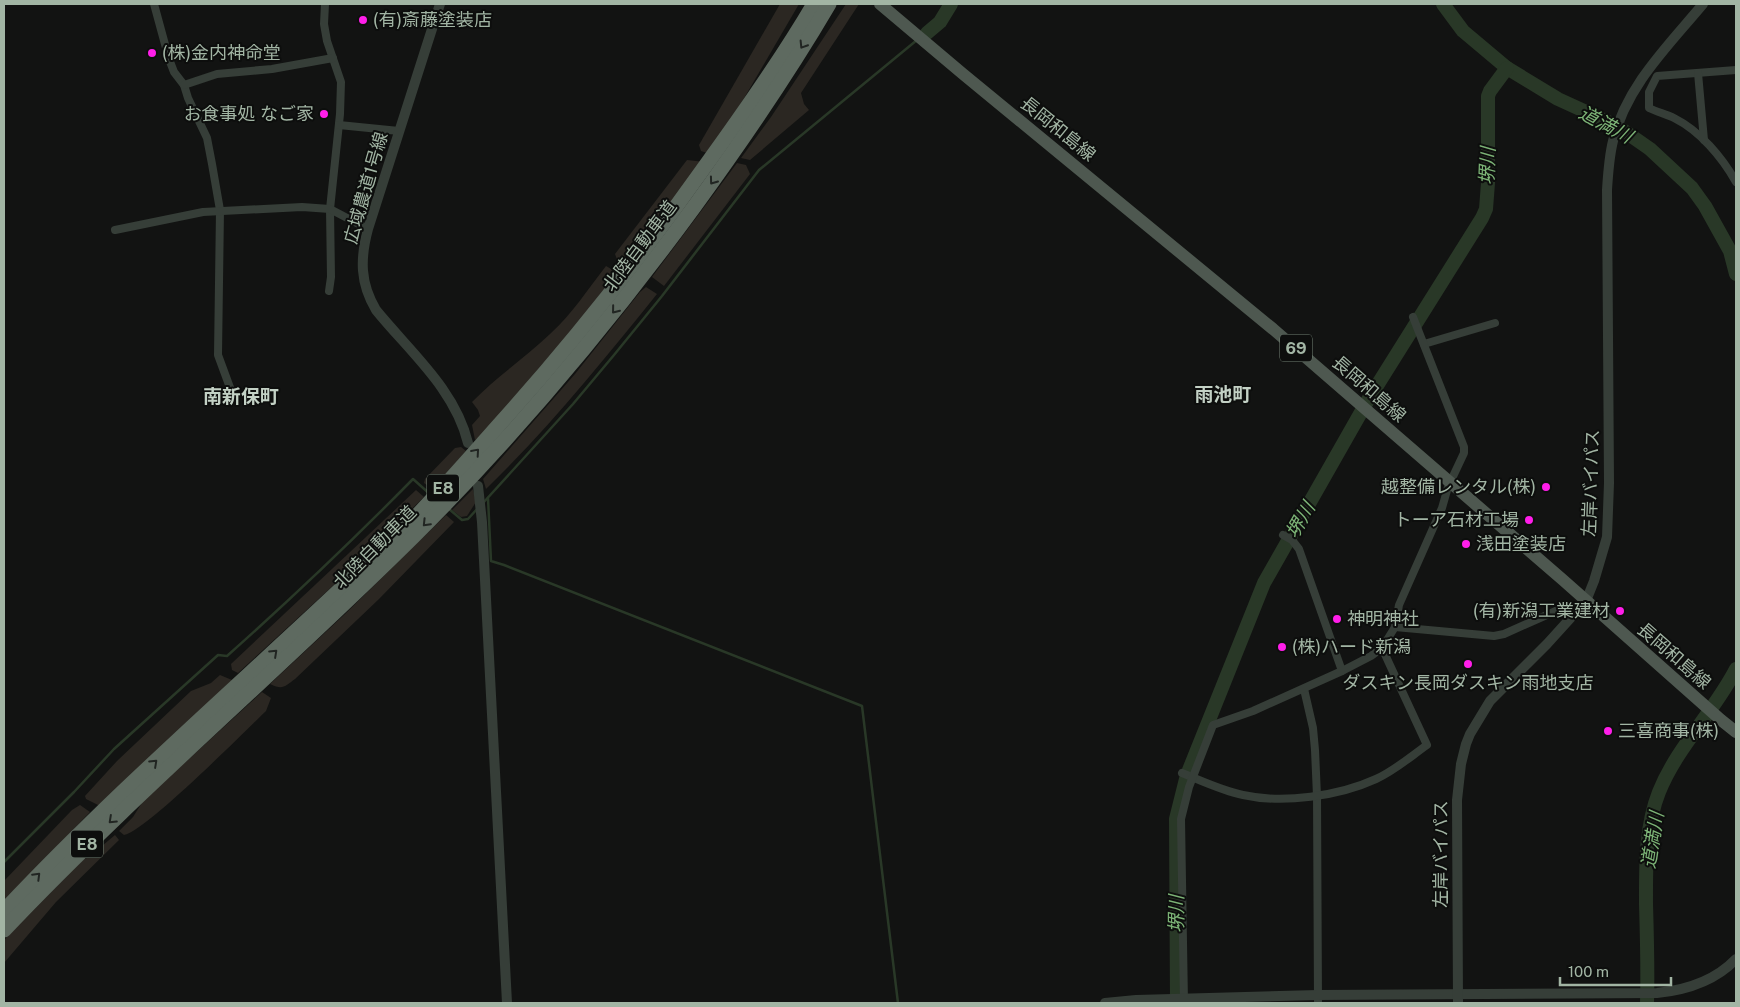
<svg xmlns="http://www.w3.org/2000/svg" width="1740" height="1007" font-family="'Public Sans','Noto Sans JP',sans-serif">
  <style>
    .green { fill: #2b2722 }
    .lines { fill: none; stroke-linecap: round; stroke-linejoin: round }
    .stream { stroke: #293827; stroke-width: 2.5 }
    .river { stroke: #293827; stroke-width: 14 }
    .minor { stroke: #363e38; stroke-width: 8 }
    .tertiary { stroke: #363e38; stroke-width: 10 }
    .primary { stroke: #4e5850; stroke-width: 12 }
    .motorway { stroke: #5e6a60; stroke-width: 15 }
    .oneway { stroke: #212522 }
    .poi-dot { fill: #ff1ee9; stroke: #0d0e0d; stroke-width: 2 }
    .labels { text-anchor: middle; stroke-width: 4; stroke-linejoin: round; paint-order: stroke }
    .shield { fill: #0d0e0d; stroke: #758377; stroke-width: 1 }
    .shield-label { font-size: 16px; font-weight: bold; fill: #a2b5a4 }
    .poi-label { font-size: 18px; fill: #a2b5a4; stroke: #0d0e0d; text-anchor: start }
    .street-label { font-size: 18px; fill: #a2b5a4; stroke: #0d0e0d }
    .water-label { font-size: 19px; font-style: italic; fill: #7cb376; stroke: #0d0e0d }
    .neighbourhood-label { font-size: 19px; font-weight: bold; fill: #c3d1c5; stroke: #0d0e0d }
  </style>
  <rect width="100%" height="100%" fill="#121312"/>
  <g class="green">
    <polygon points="780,4 799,4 722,136 707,153 701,151 699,145"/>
    <polygon points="846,4 859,4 801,93 804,104 809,110 750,160 741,158 771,117"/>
    <polygon points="687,160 705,162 624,266 618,262 615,254"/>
    <polygon points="737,163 746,165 750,174 664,286 652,277"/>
    <path d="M606,266L620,274L482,436L475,440L472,425L480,416L478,410L472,402C496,377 525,358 550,334C572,314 588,289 606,266Z"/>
    <path d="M646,287L657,294C603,361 548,429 486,489L483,479L575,374L640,292Z"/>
    <polygon points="461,447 466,451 433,489 424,483 425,479 455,448"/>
    <polygon points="473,489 476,502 467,516 461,517 452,510"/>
    <polygon points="416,490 424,497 336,583 238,673 232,670 231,664"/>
    <path d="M446,515L454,522L379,599L295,679C284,687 283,690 270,684L345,614Z"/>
    <polygon points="220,675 232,680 100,806 86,799 85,796 117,761 191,691 211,683"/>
    <path d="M262,692L271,698L266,711C244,732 145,832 124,835L119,831L133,817L143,801Z"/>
    <polygon points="80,805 90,812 4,903 4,881 72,810"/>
    <polygon points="115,835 119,840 56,902 4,963 4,940 84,859 89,857"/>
  </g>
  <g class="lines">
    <g class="stream">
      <polyline points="488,498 491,561 504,565 862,706 898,1003"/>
      <polyline points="483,503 573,404 614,355 662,296 759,170 917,40"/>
      <polyline points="449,509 462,520 468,519 478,508"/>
      <path d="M4,862L74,792L114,749L218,655L227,656C291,599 353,540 413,479L431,495"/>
    </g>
    <g class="river">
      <polyline points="1443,4 1463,31 1507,68 1558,99 1617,126 1650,149 1692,188 1705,206 1730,251 1736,274"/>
      <polyline points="927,33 940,22 951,4"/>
      <polyline points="1177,1003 1176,819 1187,775 1264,583 1368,400 1482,218 1486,209 1488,183 1488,96 1490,91 1507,68"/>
      <path d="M1647,1003C1648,970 1647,937 1646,904C1646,867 1645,827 1659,792C1677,747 1714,712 1736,669"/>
    </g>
    <g class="minor">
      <polyline points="154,4 169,59 174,72 184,85 188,98 207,138 212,164 220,210 218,355 232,393"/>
      <polyline points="325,4 324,24 327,41 341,82 340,114 330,209 331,277 329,291"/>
      <path d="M1736,70L1657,76L1649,92V108C1657,112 1666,114 1674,118C1700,131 1722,157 1736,182"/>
      <polyline points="1698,73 1704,140"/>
      <polyline points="184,85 217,74 272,69 333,58"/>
      <polyline points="339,125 399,131"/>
      <polyline points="115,230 203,212 302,207 330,209 368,229"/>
      <polyline points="1424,344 1495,323"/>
      <polyline points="1283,535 1292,540 1299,549 1342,671"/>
      <polyline points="1395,627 1494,636 1504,634 1558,610"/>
      <polyline points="1304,689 1313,728 1315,750 1317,796 1318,1003"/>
      <path d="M1182,773C1202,781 1223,791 1243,795C1283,804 1339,796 1376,779C1394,771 1410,757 1427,745L1382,648"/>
      <polyline points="1184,1003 1181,819 1189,787 1213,725 1253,711 1342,671 1371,656 1382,648 1395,627 1399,605 1442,508 1448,487 1464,453 1464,447 1413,317"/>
    </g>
    <g class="tertiary">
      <path d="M440,4L368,229C360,259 360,283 376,310C410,352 455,389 468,443"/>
      <polyline points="478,486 482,522 507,1003"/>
      <path d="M1105,1003L1136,1000L1318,995L1657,993C1687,990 1715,981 1736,959"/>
      <path d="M1458,1003L1457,800L1461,764L1466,744L1470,734L1490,701L1547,644L1586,601L1594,581L1607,537L1609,483L1607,190C1608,174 1609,157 1613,141C1626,86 1669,45 1703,4"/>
    </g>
    <polyline class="primary" points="880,4 963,74 1273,329 1563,580 1721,720 1736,732"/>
    <g class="motorway">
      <path d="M4,911C130,777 271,658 403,530C436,497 467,461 498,426C571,345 638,261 701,172C741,117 780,62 814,4"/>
      <path d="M4,930C135,792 280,669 414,536C516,434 609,323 694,207C742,141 788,74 829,4"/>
    </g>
  </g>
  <defs><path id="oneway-chevron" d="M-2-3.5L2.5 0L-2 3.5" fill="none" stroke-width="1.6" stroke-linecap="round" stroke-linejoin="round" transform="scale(1.25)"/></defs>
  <g class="oneway">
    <use href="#oneway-chevron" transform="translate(803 45) rotate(122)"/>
    <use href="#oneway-chevron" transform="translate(713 181) rotate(126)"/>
    <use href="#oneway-chevron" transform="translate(615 310) rotate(129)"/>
    <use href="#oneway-chevron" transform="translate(476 452) rotate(-49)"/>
    <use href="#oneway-chevron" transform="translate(426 523) rotate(134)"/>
    <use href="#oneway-chevron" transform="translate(274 653) rotate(-43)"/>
    <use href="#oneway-chevron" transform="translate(154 763) rotate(-43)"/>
    <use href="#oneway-chevron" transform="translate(112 820) rotate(137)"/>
    <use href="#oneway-chevron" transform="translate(37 876) rotate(-45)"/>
  </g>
  <g class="poi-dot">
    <circle cx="363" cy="20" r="5"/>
    <circle cx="152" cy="53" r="5"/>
    <circle cx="324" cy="114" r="5"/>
    <circle cx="1546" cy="487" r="5"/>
    <circle cx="1529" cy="520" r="5"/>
    <circle cx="1466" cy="544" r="5"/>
    <circle cx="1620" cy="611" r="5"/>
    <circle cx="1337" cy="619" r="5"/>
    <circle cx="1282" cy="647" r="5"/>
    <circle cx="1468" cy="664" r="5"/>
    <circle cx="1608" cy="731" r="5"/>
  </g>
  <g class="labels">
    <g class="shield">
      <rect x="1280" y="334.5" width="32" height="27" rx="4"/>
      <rect x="427" y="474.5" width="32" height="27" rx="4"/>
      <rect x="71" y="830.5" width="32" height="27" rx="4"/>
    </g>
    <g class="shield-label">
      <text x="1296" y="354">69</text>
      <text x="443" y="494">E8</text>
      <text x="87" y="850">E8</text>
    </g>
    <g class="poi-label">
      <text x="373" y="26">(有)斎藤塗装店</text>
      <text x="162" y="59">(株)金内神命堂</text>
      <text x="314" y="120" text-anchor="end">お食事処 なご家</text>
      <text x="1536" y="493" text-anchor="end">越整備レンタル(株)</text>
      <text x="1519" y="526" text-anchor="end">トーア石材工場</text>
      <text x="1476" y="550">浅田塗装店</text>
      <text x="1610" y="617" text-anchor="end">(有)新潟工業建材</text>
      <text x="1347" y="625">神明神社</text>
      <text x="1292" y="653">(株)ハード新潟</text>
      <text x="1468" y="689" text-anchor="middle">ダスキン長岡ダスキン雨地支店</text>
      <text x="1618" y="737">三喜商事(株)</text>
    </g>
    <g class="street-label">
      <text transform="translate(1058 129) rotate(39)" y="6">長岡和島線</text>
      <text transform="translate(366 188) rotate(-74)" y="6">広域農道1号線</text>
      <text transform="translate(640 246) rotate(-53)" y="6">北陸自動車道</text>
      <text transform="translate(1369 389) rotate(41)" y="6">長岡和島線</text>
      <text transform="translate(1591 483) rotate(-88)" y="6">左岸バイパス</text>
      <text transform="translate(375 547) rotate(-45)" y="6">北陸自動車道</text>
      <text transform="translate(1674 656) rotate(41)" y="6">長岡和島線</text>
      <text transform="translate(1441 854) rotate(-90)" y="6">左岸バイパス</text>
    </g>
    <g class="water-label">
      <text transform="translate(1606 124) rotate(28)" y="7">道満川</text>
      <text transform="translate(1487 166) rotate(-88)" y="7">堺川</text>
      <text transform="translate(1300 520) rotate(-60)" y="7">堺川</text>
      <text transform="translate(1652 840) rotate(-81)" y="7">道満川</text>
      <text transform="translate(1176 914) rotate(-90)" y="7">堺川</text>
    </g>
    <g class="neighbourhood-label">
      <text x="1223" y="401">雨池町</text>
      <text x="241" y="403">南新保町</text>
    </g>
  </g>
  <rect width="1740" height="1007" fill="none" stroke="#a2b5a4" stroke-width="10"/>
  <path d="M1560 977v8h111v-8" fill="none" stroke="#a2b5a4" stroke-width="2.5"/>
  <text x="1568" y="977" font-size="15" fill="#a2b5a4" stroke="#0d0e0d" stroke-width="4" paint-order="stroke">100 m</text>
</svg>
